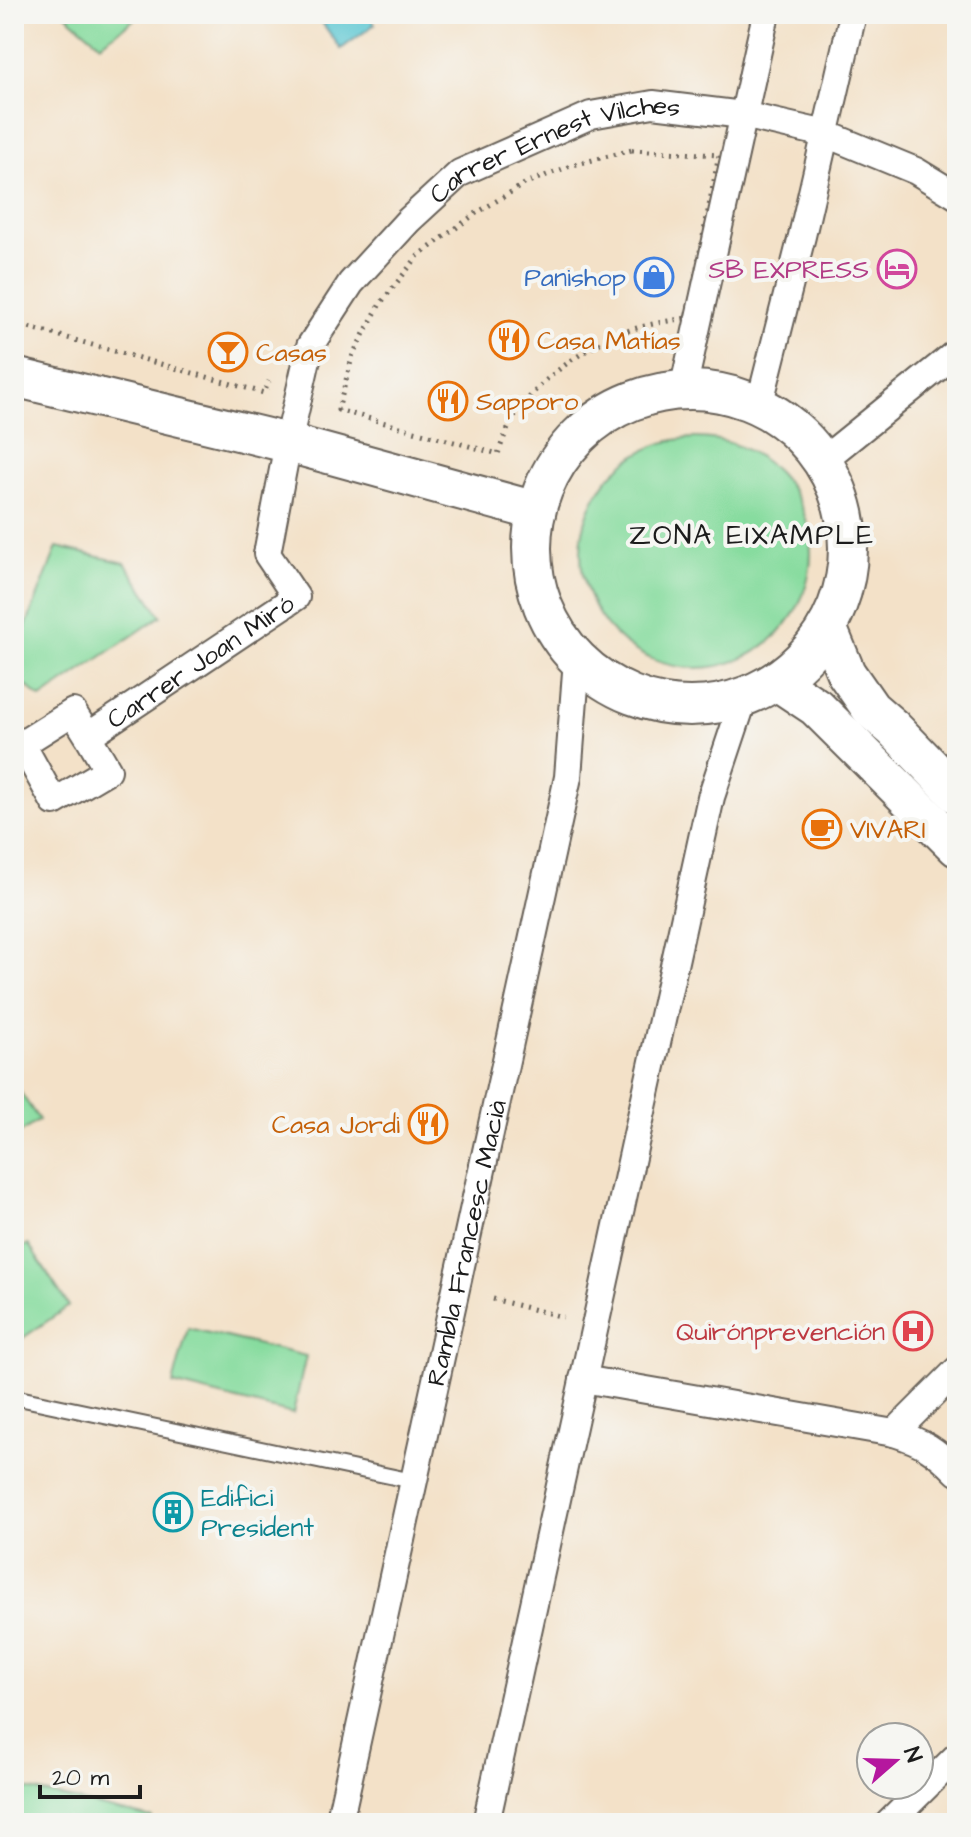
<svg xmlns="http://www.w3.org/2000/svg" width="971" height="1837" font-family="'Architects Daughter',sans-serif">
  <style>
    .green { fill: #87dc9f; stroke: #527c5e; stroke-width: 2 }
    .water { fill: #59c6d2; stroke: #3a7177; stroke-width: 2 }
    .lines { fill: none; stroke-linecap: round; stroke-linejoin: round }
    .lane-casing { stroke: #676158; stroke-width: 18 }
    .street-casing { stroke: #676158; stroke-width: 30 }
    .secondary-casing { stroke: #676158; stroke-width: 42 }
    .path { stroke: #676158; stroke-width: 5; stroke-dasharray: 2 6; stroke-linecap: butt }
    .lane { stroke: #fff; stroke-width: 14 }
    .street { stroke: #fff; stroke-width: 26 }
    .secondary { stroke: #fff; stroke-width: 38 }
    .labels { text-anchor: middle; stroke-width: 8; stroke-linejoin: round; paint-order: stroke }
    .street-label { font-size: 26px; fill: #1c1c1c; stroke: #f6f6f2 }
    .hotel-label { font-size: 26px; fill: #b23c85; stroke: #f6f6f2; text-anchor: end }
    .shop-label { font-size: 26px; fill: #366cbe; stroke: #f6f6f2; text-anchor: end }
    .food-label { font-size: 26px; fill: #c56008; stroke: #f6f6f2; text-anchor: start }
    .health-label { font-size: 26px; fill: #be3a42; stroke: #f6f6f2; text-anchor: end }
    .culture-label { font-size: 26px; fill: #0d838f; stroke: #f6f6f2; text-anchor: start }
    .neighbourhood-label { font-size: 28px; letter-spacing: 2px; fill: #1c1c1c; stroke: #f6f6f2 }
  </style>
  <rect width="100%" height="100%" fill="#f6f6f2"/>
  <filter id="ink" filterUnits="userSpaceOnUse"><feTurbulence type="fractalNoise" baseFrequency=".0125" numOctaves="2"/><feDisplacementMap in="SourceGraphic" scale="16" xChannelSelector="R" yChannelSelector="G"/><feConvolveMatrix kernelMatrix="1 2 1 2 8 2 1 2 1" color-interpolation-filters="sRGB"/></filter>
  <filter id="wash" filterUnits="userSpaceOnUse"><feTurbulence type="fractalNoise" baseFrequency=".006" numOctaves="4" result="noise"/><feDisplacementMap in="SourceGraphic" scale="32" xChannelSelector="R" yChannelSelector="G"/><feGaussianBlur stdDeviation="1.8" result="paint"/><feColorMatrix in="noise" values="0 0 0 0 0 0 0 0 0 0 0 0 0 0 0 0 0 1.4 0 .05"/><feComposite in="paint" operator="in"/></filter>
  <g filter="url(#wash)">
    <rect width="100%" height="100%" fill="#f3e1c8"/>
    <g class="green">
      <polygon points="65,14 142,14 100,44"/>
      <circle cx="696" cy="553" r="115"/>
      <polygon points="57,547 125,563 161,616 41,698 14,676 14,657"/>
      <polygon points="14,1083 39,1120 14,1137"/>
      <polygon points="28,1244 69,1306 14,1344 14,1253"/>
      <polygon points="188,1328 306,1356 293,1414 173,1384"/>
      <polygon points="14,1786 152,1818 151,1823 14,1823"/>
    </g>
    <polygon class="water" points="316,14 367,14 375,24 341,49"/>
  </g>
  <g filter="url(#ink)">
    <g class="lines">
      <defs>
        <polyline id="lane" points="14,1397 413,1481"/>
        <g id="street">
          <polyline points="683,390 766,14"/>
          <polyline points="759,406 802,236 853,14"/>
          <polyline points="822,461 957,352"/>
          <path id="s1" d="M88,736L108,770L54,802L22,744L73,712L88,736L296,597L267,554L288,443L310,346L351,283L408,221L460,173L591,115L653,104L743,115L826,134L916,171L957,196"/>
          <polyline points="583,1379 894,1433 957,1370"/>
          <path d="M894,1433C923,1442 936,1450 957,1472"/>
          <path id="s2" d="M339,1823L568,777L577,659"/>
          <polyline points="486,1823 711,797 744,698"/>
          <polyline points="889,1823 957,1756"/>
        </g>
        <g id="secondary">
          <polyline points="14,377 288,443 536,511"/>
          <circle cx="690" cy="548" r="158"/>
          <polyline points="827,627 846,673 871,709 893,728 957,794"/>
          <polyline points="777,681 816,707 957,847"/>
        </g>
      </defs>
      <use href="#lane" class="lane-casing"/>
      <use href="#street" class="street-casing"/>
      <use href="#secondary" class="secondary-casing"/>
      <g class="path">
        <path d="M632,150L719,155L687,318C660,322 632,327 608,339C571,357 529,388 510,425C505,434 501,445 498,454L338,410L353,354L380,304L418,256L475,214L526,183L573,165Z"/>
        <polyline points="14,323 264,393 269,381"/>
        <polyline points="493,1299 563,1317"/>
      </g>
      <use href="#lane" class="lane"/>
      <use href="#street" class="street"/>
      <use href="#secondary" class="secondary"/>
    </g>
  </g>
  <defs>
    <symbol id="hotel-ring" viewBox="-11 -11 22 22"><circle r="9.5" fill="#f6f6f2" stroke="#d1479c" stroke-width="1.5"/><path d="M-6-4.5h1.5V1H6V5H4.5V3h-9V5H-6ZM-4 0a1.8 1.8 0 1 1 3.6 0ZM.5 0V-2.5h3Q6-2.5 6 0Z" fill="#d1479c"/></symbol>
    <symbol id="shop-ring" viewBox="-11 -11 22 22"><circle r="9.5" fill="#f6f6f2" stroke="#3f7fe0" stroke-width="1.5"/><path d="M-5-2.5h2.3a2.7 3.5 0 0 1 5.4 0H5L5.5 6h-11ZM-1.5-2.5h3a1.5 2.3 0 0 0-3 0Z" fill="#3f7fe0"/></symbol>
    <symbol id="restaurant-ring" viewBox="-11 -11 22 22"><circle r="9.5" fill="#f6f6f2" stroke="#e8710a" stroke-width="1.5"/><path d="M-5-6h1v4h1v-4h1v4h1v-4h1v5L-1.5 .5V6h-2V.5L-5-1ZM5-6V6H3V1.5H1.5Q1.5-4 5-6Z" fill="#e8710a"/></symbol>
    <symbol id="bar-ring" viewBox="-11 -11 22 22"><circle r="9.5" fill="#f6f6f2" stroke="#e8710a" stroke-width="1.5"/><path d="M-6-5H6L.8 .8V4.5H3.5V6h-7V4.5H-.8V.8Z" fill="#e8710a"/></symbol>
    <symbol id="cafe-ring" viewBox="-11 -11 22 22"><circle r="9.5" fill="#f6f6f2" stroke="#e8710a" stroke-width="1.5"/><path d="M-5.5-4.5H6V0H3Q3 3.5 0 3.5H-2.5Q-5.5 3.5-5.5 0ZM3-3.2v2h1.7v-2ZM-6 4.5H4V6H-6Z" fill="#e8710a"/></symbol>
    <symbol id="hospital-ring" viewBox="-11 -11 22 22"><circle r="9.5" fill="#f6f6f2" stroke="#e0444e" stroke-width="1.5"/><path d="M-5-5h3v3.5h4V-5h3V5h-3V1.5h-4V5h-3Z" fill="#e0444e"/></symbol>
    <symbol id="building-ring" viewBox="-11 -11 22 22"><circle r="9.5" fill="#f6f6f2" stroke="#0f9aa8" stroke-width="1.5"/><path d="M-4-6H4V6H1V3H-1V6H-4ZM-2.5-4.3h1.7v1.8h-1.7ZM.8-4.3h1.7v1.8H.8ZM-2.5-1h1.7V.8h-1.7ZM.8-1h1.7V.8H.8Z" fill="#0f9aa8"/></symbol>
  </defs>
  <g fill-rule="evenodd">
    <use href="#hotel-ring" x="875" y="247" width="44" height="44"/>
    <use href="#shop-ring" x="632" y="255" width="44" height="44"/>
    <use href="#restaurant-ring" x="487" y="318" width="44" height="44"/>
    <use href="#bar-ring" x="206" y="330" width="44" height="44"/>
    <use href="#restaurant-ring" x="426" y="379" width="44" height="44"/>
    <use href="#cafe-ring" x="800" y="807" width="44" height="44"/>
    <use href="#restaurant-ring" x="406" y="1102" width="44" height="44"/>
    <use href="#hospital-ring" x="891" y="1309" width="44" height="44"/>
    <use href="#building-ring" x="151" y="1490" width="44" height="44"/>
  </g>
  <g class="labels">
    <g class="street-label">
      <text dy="9" stroke="none"><textPath href="#s1" startOffset="1100">Carrer Ernest Vilches</textPath></text>
      <text dy="9" stroke="none"><textPath href="#s1" startOffset="392">Carrer Joan Miró</textPath></text>
      <text dy="9" stroke="none"><textPath href="#s2" startOffset="594">Rambla Francesc Macià</textPath></text>
    </g>
    <g class="hotel-label">
      <text x="869" y="278">SB EXPRESS</text>
    </g>
    <g class="shop-label">
      <text x="626" y="286">Panishop</text>
    </g>
    <g class="food-label">
      <text x="537" y="349">Casa Matías</text>
      <text x="256" y="361">Casas</text>
      <text x="476" y="410">Sapporo</text>
      <text x="850" y="838">VIVARI</text>
      <text x="400" y="1133" text-anchor="end">Casa Jordi</text>
    </g>
    <g class="health-label">
      <text x="885" y="1340">Quirónprevención</text>
    </g>
    <g class="culture-label">
      <text x="201" y="1506">Edifici<tspan x="201" dy="30">President</tspan></text>
    </g>
    <g class="neighbourhood-label">
      <text x="752" y="544">ZONA EIXAMPLE</text>
    </g>
  </g>
  <rect width="971" height="1837" fill="none" stroke="#f6f6f2" stroke-width="48"/>
  <g transform="translate(895 1761) rotate(70)"><circle r="38" fill="#f6f6f2" stroke="#9f9f9c" stroke-width="2"/>
  <path d="M0-6L14 30L0 20L-14 30Z" fill="#b5179e"/>
  <text y="-12" font-size="22" font-weight="bold" text-anchor="middle" fill="#1c1c1c">N</text>
  </g>
  <path d="M40 1785v12h100v-12" fill="none" stroke="#1c1c1c" stroke-width="4"/>
  <text x="52" y="1785" font-size="24" fill="#1c1c1c" stroke="#f6f6f2" stroke-width="6" paint-order="stroke">20 m</text>
</svg>
